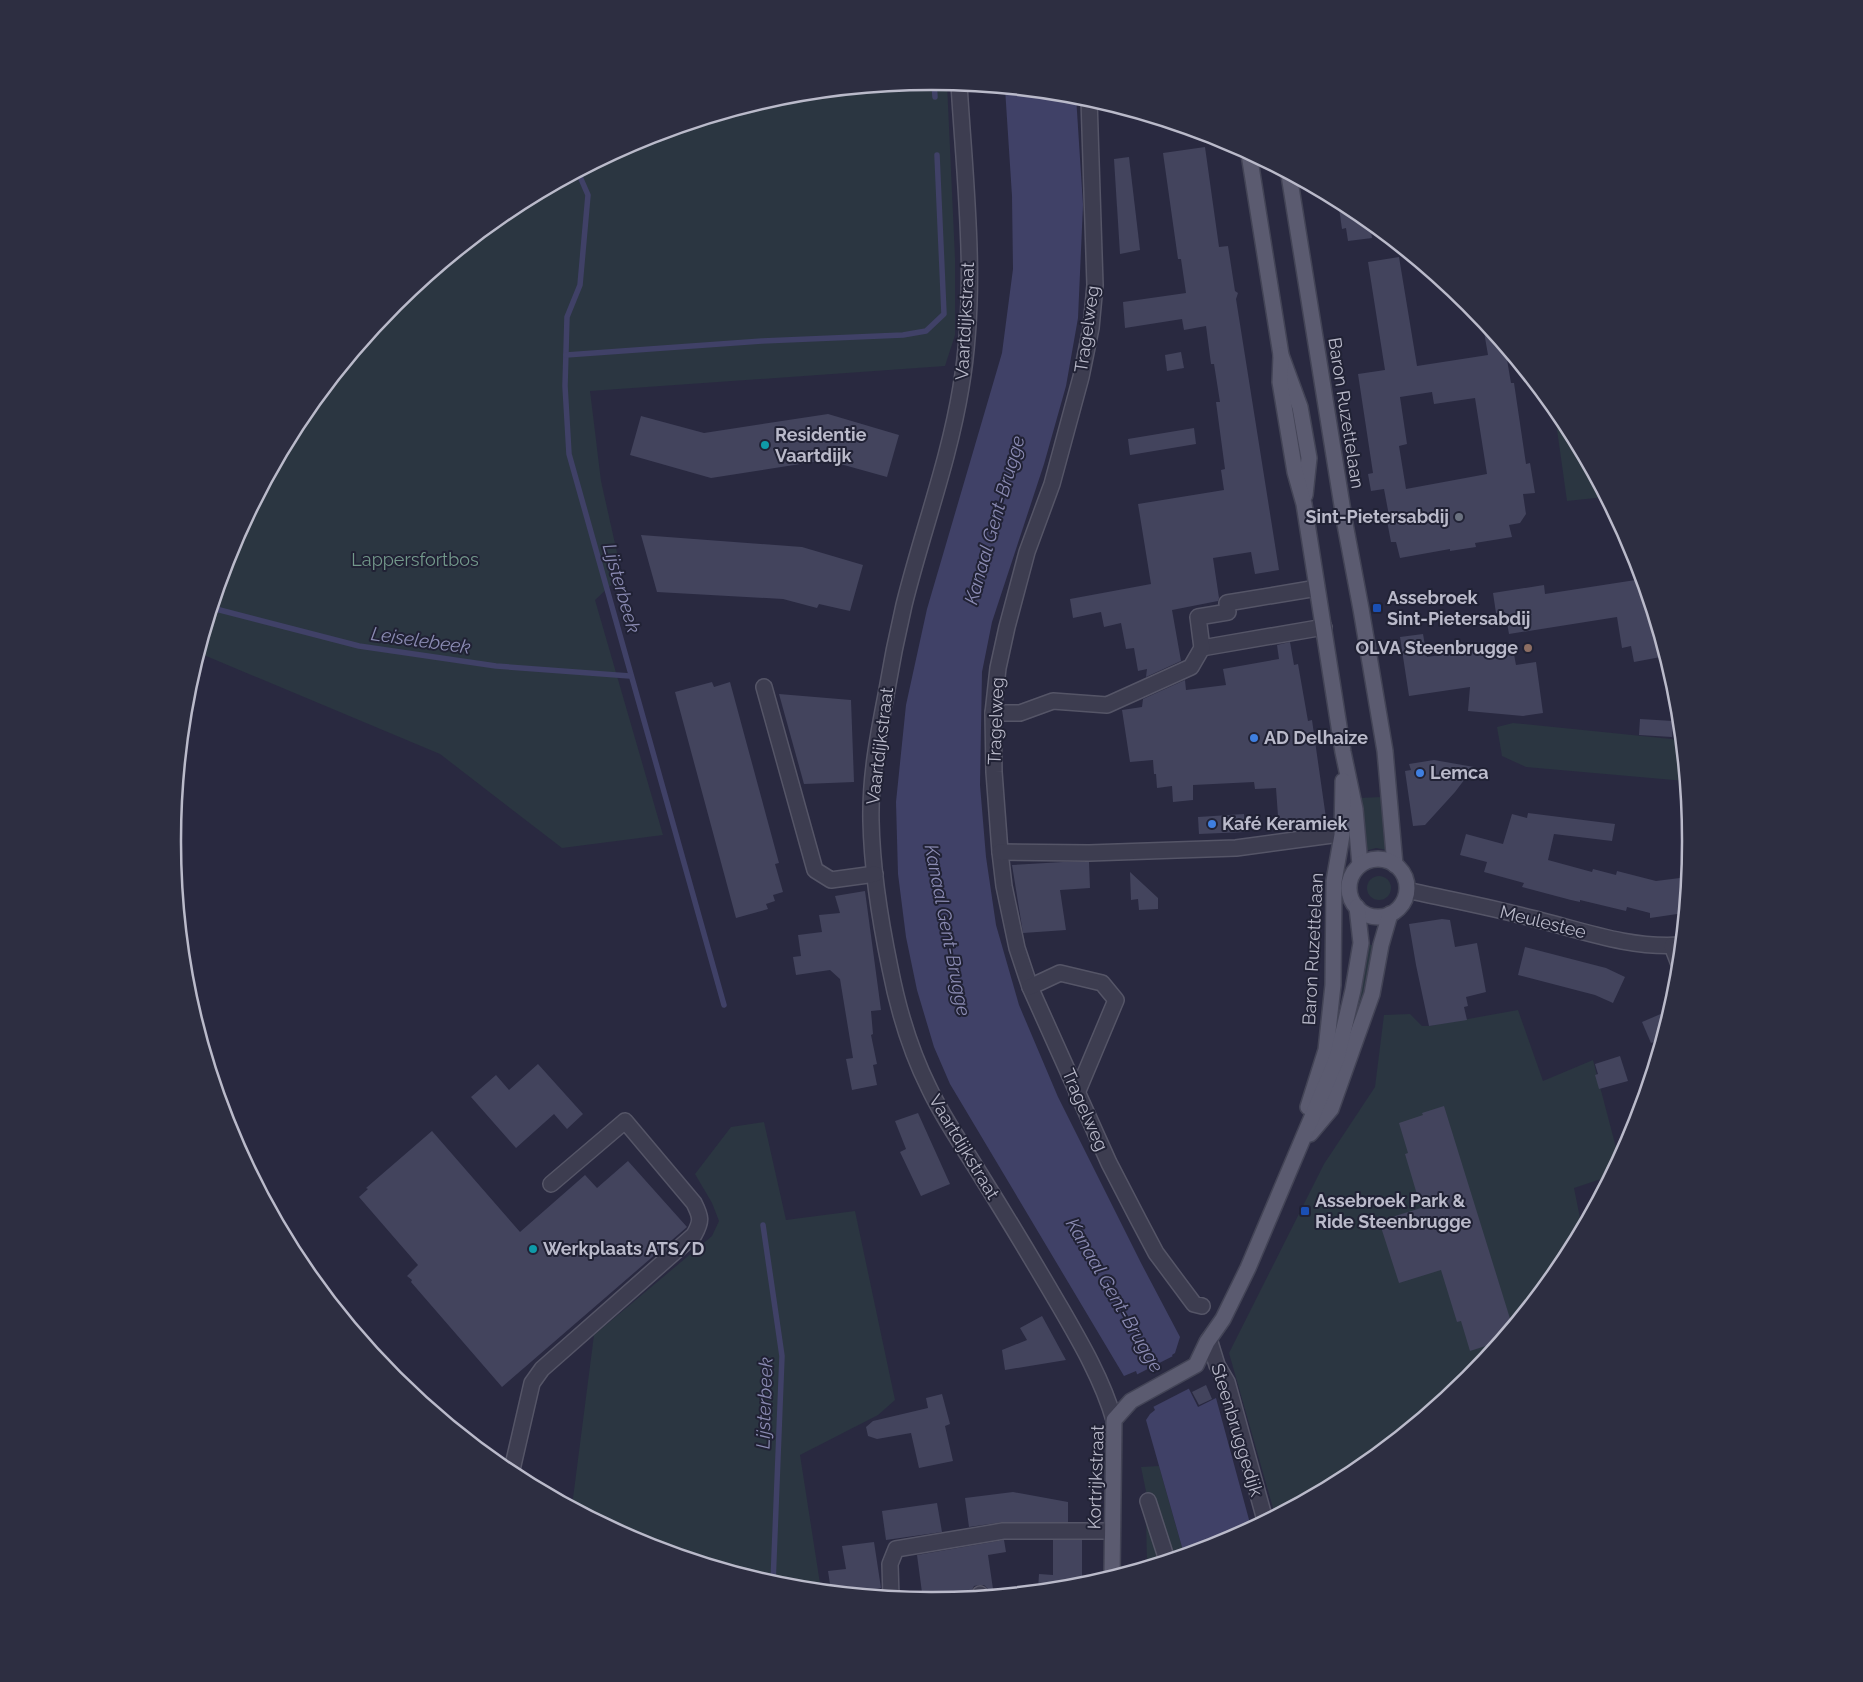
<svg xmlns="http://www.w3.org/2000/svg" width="1863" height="1682" font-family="Raleway,sans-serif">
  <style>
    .green { fill: #2b3641 }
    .water { fill: #404167 }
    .pier { fill: #292940 }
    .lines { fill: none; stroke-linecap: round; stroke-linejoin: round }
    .stream { stroke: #404167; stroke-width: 5.5 }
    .building { fill: #43445d; fill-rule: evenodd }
    .minor-casing { stroke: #555567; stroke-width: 18 }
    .major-casing { stroke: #434456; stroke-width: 18 }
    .minor { stroke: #3d3d50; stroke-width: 15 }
    .major { stroke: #5b5b70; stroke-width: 15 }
    .culture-dot { fill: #0f9aa8; stroke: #212235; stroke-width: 2 }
    .worship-dot { fill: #6b7280; stroke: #212235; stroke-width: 2 }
    .transit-dot { fill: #1a4fb4; stroke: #212235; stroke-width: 2 }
    .education-dot { fill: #8d6e63; stroke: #212235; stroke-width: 2 }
    .shop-dot { fill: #3f7fe0; stroke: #212235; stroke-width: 2 }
    .labels { text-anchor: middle; stroke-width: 4; stroke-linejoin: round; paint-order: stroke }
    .street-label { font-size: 18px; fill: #babaca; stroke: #212235 }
    .poi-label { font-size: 18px; font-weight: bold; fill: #babaca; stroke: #212235; text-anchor: start }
    .park-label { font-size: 18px; fill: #73998b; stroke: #212235 }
    .water-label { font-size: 19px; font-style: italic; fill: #8b8bb3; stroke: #212235 }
    .rim { fill: none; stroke: #babaca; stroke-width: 2.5 }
  </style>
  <rect width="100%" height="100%" fill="#292940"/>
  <g class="green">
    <polygon points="932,81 947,83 948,105 955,258 955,335 945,366 590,391 601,481 622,575 595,600 663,835 562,848 440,754 199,653 230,550 300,419 394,304 510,209 641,139 784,96"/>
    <polygon points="1554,408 1563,419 1605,497 1567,501"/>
    <polygon points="1513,723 1681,740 1685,781 1526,767 1502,756 1497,727"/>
    <polygon points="1382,797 1383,831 1387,850 1376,848 1365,851 1366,833 1358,798"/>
    <circle cx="1379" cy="888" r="12"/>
    <polygon points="1367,944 1376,946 1367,992 1344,1059"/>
    <polygon points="1518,1010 1543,1081 1593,1060 1619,1159 1610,1176 1574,1188 1582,1228 1563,1263 1469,1378 1353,1473 1275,1515 1229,1353 1324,1164 1375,1087 1384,1015 1410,1014 1422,1026 1429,1026"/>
    <polygon points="764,1122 786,1220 855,1211 895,1400 878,1415 800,1455 821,1590 783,1586 641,1543 572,1506 594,1335 712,1236 719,1221 712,1203 695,1174 731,1127"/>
    <polygon points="1159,1466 1184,1554 1147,1566 1146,1515 1148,1501 1141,1467"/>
  </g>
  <polygon class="water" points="1005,88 1076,96 1083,205 1078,318 1066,386 1044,464 992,622 982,672 980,785 986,857 996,925 1019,1005 1058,1097 1141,1263 1180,1337 1175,1353 1172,1355 1198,1407 1216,1398 1251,1527 1222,1543 1184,1554 1146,1420 1150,1414 1155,1410 1137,1374 1136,1371 1124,1376 950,1084 934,1047 917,990 906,937 898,874 896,802 906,705 927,609 1002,353 1013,269 1012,196"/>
  <polygon class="pier" points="1173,1356 1190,1388 1153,1407 1136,1375"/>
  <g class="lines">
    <g class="stream">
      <polyline points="934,82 935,97"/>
      <polyline points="578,172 588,195 580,285 567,317 565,386 569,454 724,1005"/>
      <polyline points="566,355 762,341 903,335 926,331 944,314 937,155"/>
      <polyline points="212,608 359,646 496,666 630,676"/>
      <polyline points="763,1225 782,1356 773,1583"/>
    </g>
  </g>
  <g class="building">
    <polygon points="1205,147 1219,247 1228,246 1235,291 1238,293 1236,299 1279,570 1255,574 1251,552 1213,558 1219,598 1218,601 1172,610 1181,661 1146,677 1147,669 1138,671 1134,648 1126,649 1121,623 1104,627 1101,612 1073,618 1070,599 1151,584 1138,504 1224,490 1221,470 1225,469 1216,402 1220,402 1214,364 1211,364 1206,326 1184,330 1182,319 1125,328 1123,302 1186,293 1181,259 1178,259 1163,153"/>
    <polygon points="1129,157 1140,250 1120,254 1114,159"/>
    <polygon points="1338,201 1354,209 1380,231 1371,232 1372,238 1348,241 1346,228 1342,229"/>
    <path d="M1399,257L1417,366L1488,355L1482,320L1505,348L1511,383H1514L1526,464L1530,463L1535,493L1523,494L1526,514L1520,523L1509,525L1512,537L1475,543L1476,547L1450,551V549L1400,558L1396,542H1391L1387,521H1390L1384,489L1371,491L1368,474L1373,473L1358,374L1385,370L1368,262ZM1432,392L1434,404L1475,398L1487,474L1406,489L1399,446L1407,444L1400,397Z"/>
    <polygon points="1181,352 1184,368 1167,371 1165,355"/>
    <polygon points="828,414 899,435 887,477 826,460 711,478 630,455 641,416 704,433"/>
    <polygon points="1194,428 1196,444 1130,455 1128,439"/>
    <polygon points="641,535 802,547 863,565 850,611 819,604 817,608 783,599 657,592"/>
    <polygon points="1642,579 1666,656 1634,662 1631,646 1622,648 1617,617 1509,634 1505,612 1496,613 1493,593 1544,585 1545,594"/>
    <polygon points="1423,634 1427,657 1512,644 1516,665 1536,662 1543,713 1523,716 1468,711 1470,687 1409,696 1400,637"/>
    <polygon points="1290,642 1294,665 1298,664 1308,721 1312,720 1327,825 1304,829 1279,830 1276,788 1255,789 1254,782 1193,785 1193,800 1173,802 1172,786 1157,788 1156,774 1154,774 1153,760 1130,762 1122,710 1142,707 1143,699 1185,680 1186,690 1226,685 1223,669 1279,659 1277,645"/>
    <polygon points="712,682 714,687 730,682 779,863 775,864 783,892 773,895 775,901 766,904 768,909 736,918 675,692"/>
    <polygon points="779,694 851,700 854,782 804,784"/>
    <polygon points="1640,719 1673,721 1672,737 1639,735"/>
    <polygon points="1434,760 1474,767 1455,792 1425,825 1413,826 1405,771 1411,770 1409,764"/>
    <polygon points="1528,813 1615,824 1612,841 1554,834 1548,860 1592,872 1593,869 1616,875 1617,871 1656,881 1688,877 1684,913 1650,918 1650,913 1627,907 1626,911 1580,900 1580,902 1571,900 1522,887 1524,883 1484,872 1487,862 1460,855 1466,834 1503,844 1512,814 1527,818"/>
    <polygon points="1244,814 1245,832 1199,834 1198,817"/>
    <polygon points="1063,862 1089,862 1090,888 1060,890 1066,930 1023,933 1012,865"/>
    <polygon points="1130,872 1158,898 1158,909 1139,910 1138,899 1131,900"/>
    <polygon points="865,891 881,1010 871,1011 873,1034 871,1035 877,1064 873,1065 877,1085 852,1090 846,1059 853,1058 840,979 830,970 796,975 793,957 801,956 798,935 822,932 819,915 840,913 835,896"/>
    <polygon points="1442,919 1450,920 1455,947 1477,943 1486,992 1466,997 1468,1006 1464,1007 1467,1020 1429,1026 1416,965 1409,924"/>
    <polygon points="1525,947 1606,968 1625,977 1613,1003 1595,995 1518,975"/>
    <polygon points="1670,1010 1662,1039 1651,1043 1642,1022"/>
    <polygon points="1620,1056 1628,1081 1599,1089 1595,1075 1598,1074 1595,1064"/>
    <polygon points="538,1064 583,1114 567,1129 554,1114 516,1148 471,1097 496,1075 509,1090"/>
    <polygon points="1444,1106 1512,1325 1498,1342 1470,1351 1461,1321 1457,1322 1441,1270 1399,1283 1379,1221 1421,1208 1405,1154 1408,1153 1399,1123 1423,1115 1422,1113"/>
    <polygon points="918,1113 950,1184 921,1196 900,1152 906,1149 895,1121"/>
    <polygon points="432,1131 520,1232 585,1175 597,1188 628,1161 687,1227 502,1387 411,1282 412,1280 407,1276 418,1265 359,1197 368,1189 366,1188"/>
    <polygon points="1042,1316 1066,1360 1005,1370 1002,1350 1027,1340 1020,1328"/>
    <polygon points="1206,1385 1212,1399 1199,1405 1192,1392"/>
    <polygon points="942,1394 950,1424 945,1426 953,1461 919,1468 911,1433 877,1439 868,1436 866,1427 873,1421 928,1408 926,1398"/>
    <polygon points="1013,1492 1068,1502 1068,1522 1003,1522 969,1527 965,1498"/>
    <polygon points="937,1503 942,1532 886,1540 882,1511"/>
    <polygon points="1004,1540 1006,1552 988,1555 993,1589 988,1589 984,1585 979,1585 974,1586 971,1592 945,1596 945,1599 923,1600 917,1555"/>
    <polygon points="1053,1540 1082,1540 1082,1576 1089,1577 1090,1583 1079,1586 1038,1590 1039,1574 1053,1575"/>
    <polygon points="874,1542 881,1588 848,1592 831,1591 828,1571 846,1569 842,1546"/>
  </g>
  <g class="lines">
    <defs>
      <g id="minor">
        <path d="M959,84C965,184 978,287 961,387C949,461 922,532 904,605C897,635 891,665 886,695C878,736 870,778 871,821C872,870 880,920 890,968C898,1009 910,1050 929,1088C944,1120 965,1149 983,1179C1008,1219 1032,1259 1056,1300C1078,1338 1102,1378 1114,1420"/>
        <polyline points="1089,99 1095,285 1091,328 1081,377 1052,484 1027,552 1007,627 998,668 993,713 994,772 1000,852 1004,886 1017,948 1030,987 1109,1163 1138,1219 1156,1253 1194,1304 1202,1306"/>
        <polyline points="1202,648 1324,627"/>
        <polyline points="764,687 815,870 831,880 875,874"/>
        <polyline points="993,713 1020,713 1053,701 1107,705 1191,667 1202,648 1198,617 1228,612 1227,603 1317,588"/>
        <polyline points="1000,852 1089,853 1236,848 1332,835"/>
        <path d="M1407,890C1446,899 1485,906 1523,916C1576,928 1626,949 1681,945"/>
        <polyline points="1672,946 1679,964"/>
        <polyline points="1030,987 1060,973 1102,983 1116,1000 1077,1093"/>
        <polyline points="1209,1339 1217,1365 1227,1382 1265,1520"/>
        <path d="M511,1474L532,1383L542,1369L694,1235C702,1221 701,1217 694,1203L625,1121L551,1184"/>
        <polyline points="1148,1501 1167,1560"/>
        <polyline points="979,1596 980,1594"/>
        <polyline points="891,1597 890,1564 896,1549 1003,1531 1112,1531"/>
      </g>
      <g id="major">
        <polyline points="1249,154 1281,355 1300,407 1309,458 1305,495"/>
        <polyline points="1289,175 1345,524 1361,609 1385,751 1395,865"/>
        <polyline points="1281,355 1280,382 1295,472 1304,504 1343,752 1355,809 1360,865"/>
        <circle cx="1378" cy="888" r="29"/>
        <polyline points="1308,1107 1326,1050 1333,985 1334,881 1342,835 1343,781"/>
        <polyline points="1310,1134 1331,1109 1372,994 1381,945 1390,914"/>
        <polyline points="1112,1576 1114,1420 1131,1401 1196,1365 1207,1342 1223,1319 1248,1268 1337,1058 1353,990 1361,943 1357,907"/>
      </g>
    </defs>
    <use href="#minor" class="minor-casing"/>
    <use href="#major" class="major-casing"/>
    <use href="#minor" class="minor"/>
    <use href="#major" class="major"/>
  </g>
  <g class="culture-dot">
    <circle cx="765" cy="445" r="5"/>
    <circle cx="533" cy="1249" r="5"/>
  </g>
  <circle class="worship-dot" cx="1459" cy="517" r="5"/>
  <g class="transit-dot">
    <rect x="1372" y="603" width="10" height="10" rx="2.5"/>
    <rect x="1300" y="1206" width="10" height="10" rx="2.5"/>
  </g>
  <circle class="education-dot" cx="1528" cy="648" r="5"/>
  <g class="shop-dot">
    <circle cx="1254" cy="738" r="5"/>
    <circle cx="1420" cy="773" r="5"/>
    <circle cx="1212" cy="824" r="5"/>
  </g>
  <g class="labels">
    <g class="street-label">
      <text transform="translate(965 321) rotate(-87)" y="6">Vaartdijkstraat</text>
      <text transform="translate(1087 329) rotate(-82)" y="6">Tragelweg</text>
      <text transform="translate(1346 413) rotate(81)" y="6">Baron Ruzettelaan</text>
      <text transform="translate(996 721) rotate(-88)" y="6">Tragelweg</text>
      <text transform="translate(880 746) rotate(-83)" y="6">Vaartdijkstraat</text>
      <text transform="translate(1543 922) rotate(14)" y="6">Meulestee</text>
      <text transform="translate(1313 949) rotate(-87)" y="6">Baron Ruzettelaan</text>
      <text transform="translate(1085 1110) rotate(66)" y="6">Tragelweg</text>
      <text transform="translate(964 1147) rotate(59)" y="6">Vaartdijkstraat</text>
      <text transform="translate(1237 1430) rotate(73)" y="6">Steenbruggedijk</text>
      <text transform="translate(1096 1477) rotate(-88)" y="6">Kortrijkstraat</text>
    </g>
    <g class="poi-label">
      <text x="775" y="441">Residentie<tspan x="775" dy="21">Vaartdijk</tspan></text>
      <text x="1449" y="523" text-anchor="end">Sint-Pietersabdij</text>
      <text x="1387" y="604">Assebroek<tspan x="1387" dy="21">Sint-Pietersabdij</tspan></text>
      <text x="1518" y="654" text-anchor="end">OLVA Steenbrugge</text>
      <text x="1264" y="744">AD Delhaize</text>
      <text x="1430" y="779">Lemca</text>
      <text x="1222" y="830">Kafé Keramiek</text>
      <text x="1315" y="1207">Assebroek Park &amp;<tspan x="1315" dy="21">Ride Steenbrugge</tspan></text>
      <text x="543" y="1255">Werkplaats ATS/D</text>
    </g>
    <g class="park-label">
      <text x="415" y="566">Lappersfortbos</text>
    </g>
    <g class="water-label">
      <text transform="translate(994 520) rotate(-74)" y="7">Kanaal Gent-Brugge</text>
      <text transform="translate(622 588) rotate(74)" y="7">Lijsterbeek</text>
      <text transform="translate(421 640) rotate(8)" y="7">Leiselebeek</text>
      <text transform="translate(948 930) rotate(79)" y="7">Kanaal Gent-Brugge</text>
      <text transform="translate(1115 1295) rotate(60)" y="7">Kanaal Gent-Brugge</text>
      <text transform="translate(764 1403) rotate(-88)" y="7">Lijsterbeek</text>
    </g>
  </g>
  <path d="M0 0H1863V1682H0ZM931 90H932A750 750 0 0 1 1682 840V842A750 750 0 0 1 932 1592H931A750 750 0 0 1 181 842V840A750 750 0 0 1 931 90Z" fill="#2d2e41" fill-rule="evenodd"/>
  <path class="rim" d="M931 90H932A750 750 0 0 1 1682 840V842A750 750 0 0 1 932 1592H931A750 750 0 0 1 181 842V840A750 750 0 0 1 931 90Z"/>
</svg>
